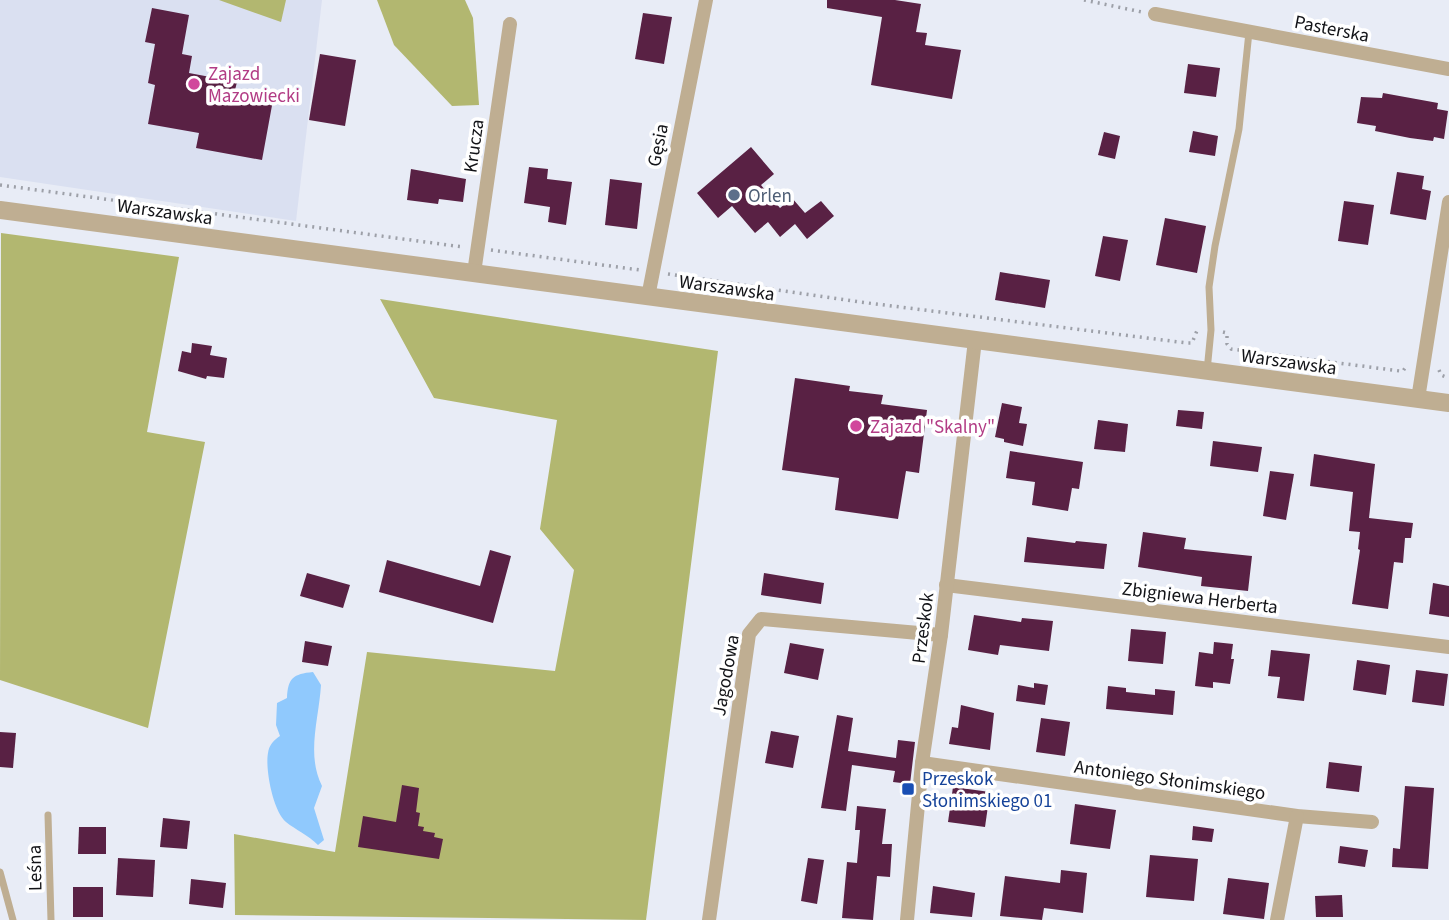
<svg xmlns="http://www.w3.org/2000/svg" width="1449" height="920" font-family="'Source Sans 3',sans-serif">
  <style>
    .built { fill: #dae0f1 }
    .forest { fill: #b2b770 }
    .water { fill: #90c9fd }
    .building { fill: #592144 }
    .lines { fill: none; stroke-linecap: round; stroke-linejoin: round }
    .path { stroke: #9da0a8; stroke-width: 3.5; stroke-dasharray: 2 5; stroke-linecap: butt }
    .service { stroke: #bfae92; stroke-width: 7 }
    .minor { stroke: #bfae92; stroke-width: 14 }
    .tertiary { stroke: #bfae92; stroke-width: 18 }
    .hotel-dot { fill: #d1479c; stroke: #fff; stroke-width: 2.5 }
    .service-dot { fill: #5c6f8a; stroke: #fff; stroke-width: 2.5 }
    .transit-dot { fill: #1a4fb4; stroke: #fff; stroke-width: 2.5 }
    .labels { text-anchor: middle; stroke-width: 7; stroke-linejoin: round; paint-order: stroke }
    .street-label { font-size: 19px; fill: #121317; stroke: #fff }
    .hotel-label { font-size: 19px; fill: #b23c85; stroke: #fff; text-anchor: start }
    .service-label { font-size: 19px; fill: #4e5e75; stroke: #fff; text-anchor: start }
    .transit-label { font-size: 19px; fill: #164399; stroke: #fff; text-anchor: start }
  </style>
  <rect width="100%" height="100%" fill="#e8ecf6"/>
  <polygon class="built" points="0,0 322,0 296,221 0,177"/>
  <g class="forest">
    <polygon points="219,0 286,0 281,22"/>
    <polygon points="377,0 465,0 473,18 479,105 452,106 394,45"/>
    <polygon points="1,233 179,257 147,432 205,442 148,728 0,680"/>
    <polygon points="380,299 718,351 646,920 235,915 234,834 335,852 367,652 555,671 574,570 540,529 557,420 434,398"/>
  </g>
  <path class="water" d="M313,672L321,685C319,719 306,754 322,786L314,808L324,840L318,845C308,835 296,830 286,822C273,811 265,769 268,753C269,745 274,740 280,736L276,725L277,703L287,698C288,678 293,674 313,672Z"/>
  <g class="building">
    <polygon points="827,0 895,0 921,4 916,32 927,33 925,45 961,50 952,99 871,85 882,17 827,8"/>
    <polygon points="152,8 189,15 182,54 192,56 189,73 237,82 234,94 273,100 262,160 196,148 199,133 148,124 155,85 148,83 155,44 145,42"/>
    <polygon points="643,13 672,17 664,64 635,59"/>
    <polygon points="320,54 356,60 345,126 309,120"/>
    <polygon points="1188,64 1220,68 1216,97 1184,93"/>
    <polygon points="1383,93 1438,103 1437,109 1448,111 1444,139 1434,137 1433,141 1410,138 1375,131 1376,126 1357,123 1361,97 1382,98"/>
    <polygon points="1193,131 1218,136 1215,156 1189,152"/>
    <polygon points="1104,132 1120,136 1115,159 1098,155"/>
    <polygon points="751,147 774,174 761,185 780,208 792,198 805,213 821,201 834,216 807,239 795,224 780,237 768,222 755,233 732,206 718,218 697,193"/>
    <polygon points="529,167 548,169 547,179 572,182 566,225 548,222 550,207 524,203"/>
    <polygon points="411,169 466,179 463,202 439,199 438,204 407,200"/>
    <polygon points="1397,172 1424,176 1422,189 1431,191 1426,220 1390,214"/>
    <polygon points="610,179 642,183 637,229 605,225"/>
    <polygon points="1344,201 1374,205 1368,245 1338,241"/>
    <polygon points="1165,218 1206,226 1197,273 1156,265"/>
    <polygon points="1103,236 1128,240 1120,281 1095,276"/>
    <polygon points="1000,272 1050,280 1045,308 995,300"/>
    <polygon points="192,343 212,346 210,355 227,358 224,378 207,376 206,379 178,371 182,351 191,353"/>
    <polygon points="795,378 850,386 849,391 883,395 881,404 927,410 919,473 906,471 898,519 835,510 839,478 782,470"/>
    <polygon points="1002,403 1022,407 1019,423 1027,424 1023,446 1004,442 1004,439 995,437"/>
    <polygon points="1178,410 1204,412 1202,429 1176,426"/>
    <polygon points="1098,420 1128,424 1125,452 1094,449"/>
    <polygon points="1213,441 1262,447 1258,472 1210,466"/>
    <polygon points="1010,451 1083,462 1079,489 1072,488 1068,511 1032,505 1035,482 1006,478"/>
    <polygon points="1314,454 1375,464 1369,518 1413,523 1411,538 1405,538 1403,563 1394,562 1388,609 1352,604 1360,550 1358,549 1360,532 1349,531 1353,492 1310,486"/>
    <polygon points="1270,471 1294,474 1286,520 1263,516"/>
    <polygon points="1143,532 1186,538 1184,549 1252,556 1248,591 1201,586 1202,577 1138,567"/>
    <polygon points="1027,537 1075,543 1076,541 1107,544 1104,569 1024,562"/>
    <polygon points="490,550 511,556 493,623 379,592 387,560 480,586"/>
    <polygon points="307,573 350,585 343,608 300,596"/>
    <polygon points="764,573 824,583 821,604 761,595"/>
    <polygon points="1433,583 1449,586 1449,617 1429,614"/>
    <polygon points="974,615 1021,622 1022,618 1053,621 1049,651 1000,645 998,655 968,650"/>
    <polygon points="1131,629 1166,632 1163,664 1128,661"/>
    <polygon points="305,641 332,646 328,666 302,662"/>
    <polygon points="1214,642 1233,644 1231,659 1234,659 1230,684 1213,682 1213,688 1195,686 1199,652 1213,654"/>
    <polygon points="790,643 824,649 818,680 784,673"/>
    <polygon points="1271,650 1310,654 1304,701 1277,698 1280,677 1268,676"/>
    <polygon points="1357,660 1390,665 1386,695 1353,690"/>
    <polygon points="1416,670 1448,674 1444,706 1412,702"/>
    <polygon points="1034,683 1048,685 1045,705 1016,701 1018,685 1034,688"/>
    <polygon points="1108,686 1126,688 1126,692 1155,695 1155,689 1175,691 1173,715 1106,709"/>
    <polygon points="961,705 994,713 990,750 949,744 952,727 958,728"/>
    <polygon points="837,715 853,718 848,751 896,758 898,740 915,742 910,784 893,782 895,771 852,765 846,811 821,808"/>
    <polygon points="1041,718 1070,722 1065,756 1036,752"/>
    <polygon points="771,731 799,736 793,768 765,763"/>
    <polygon points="0,732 16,733 13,768 0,767"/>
    <polygon points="1329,762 1362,766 1359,792 1326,788"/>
    <polygon points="402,785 419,788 416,812 420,813 418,826 424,827 423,831 435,833 434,837 443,839 439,859 358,847 363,816 396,822"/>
    <polygon points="1405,786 1434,788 1428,869 1392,867 1393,848 1400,849"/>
    <polygon points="953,787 990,792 985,827 948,822"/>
    <polygon points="1075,804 1116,810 1110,849 1070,844"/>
    <polygon points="857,806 886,809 882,844 892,844 890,877 877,876 873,920 842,918 847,862 857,863 860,830 855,830"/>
    <polygon points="163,818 190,821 187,849 160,847"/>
    <polygon points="1193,826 1214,829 1212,842 1192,840"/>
    <polygon points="79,827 106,827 106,854 78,854"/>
    <polygon points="1340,846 1368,850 1365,867 1338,863"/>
    <polygon points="1150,855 1198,859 1194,901 1146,897"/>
    <polygon points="118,858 155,860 153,897 116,895"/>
    <polygon points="808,858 824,860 817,904 801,901"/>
    <polygon points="1061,870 1087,873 1083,913 1044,908 1042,920 1000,916 1005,876 1060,883"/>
    <polygon points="1228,878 1269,883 1264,919 1223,914"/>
    <polygon points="191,879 226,883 223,908 189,904"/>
    <polygon points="933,886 975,893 972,917 930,913"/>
    <rect x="73" y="887" width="30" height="30"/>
    <polygon points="1342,895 1343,917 1316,917 1315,896"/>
  </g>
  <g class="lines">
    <g class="path">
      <polyline points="1084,0 1142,12"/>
      <polyline points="0,185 463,247"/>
      <polyline points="491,250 640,270"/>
      <polyline points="668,274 860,302 1187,343 1192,343 1198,328"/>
      <polyline points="1223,332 1227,333 1227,344 1231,349 1400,371 1403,371 1407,365"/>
      <polyline points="1439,370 1441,375 1449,378"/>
    </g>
    <g class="service">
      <polyline points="1207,371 1211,330 1209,287 1215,246 1239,129 1249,32"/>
      <polyline points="48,815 51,920"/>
      <polyline points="0,872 13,920"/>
    </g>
    <g class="minor">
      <polyline points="1155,14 1449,69"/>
      <polyline points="474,273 510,24"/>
      <polyline points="648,297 706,0"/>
      <polyline points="1418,399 1449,202"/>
      <polyline points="946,585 1449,647"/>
      <polyline points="922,763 1297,816 1372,822"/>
      <polyline points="709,920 749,634 761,619 941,635"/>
      <polyline points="907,920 922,763 941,635 975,340"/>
      <polyline points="1277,920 1297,816"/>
    </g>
    <polyline class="tertiary" points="0,210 1449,403"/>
  </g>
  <g class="hotel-dot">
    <circle cx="194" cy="84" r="7"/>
    <circle cx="856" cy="426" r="7"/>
  </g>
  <circle class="service-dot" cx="734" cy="195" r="7"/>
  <rect class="transit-dot" x="901" y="782" width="14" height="14" rx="3.5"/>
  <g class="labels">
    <g class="street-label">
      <text transform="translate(1332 28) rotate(11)" y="7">Pasterska</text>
      <text transform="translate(657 145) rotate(-79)" y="7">Gęsia</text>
      <text transform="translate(473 146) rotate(-82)" y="7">Krucza</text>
      <text transform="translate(165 211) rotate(8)" y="7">Warszawska</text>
      <text transform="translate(727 287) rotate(8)" y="7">Warszawska</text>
      <text transform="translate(1289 361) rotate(8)" y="7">Warszawska</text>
      <text transform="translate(1200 597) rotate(7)" y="7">Zbigniewa Herberta</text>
      <text transform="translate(922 628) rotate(-83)" y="7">Przeskok</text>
      <text transform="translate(725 675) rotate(-80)" y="7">Jagodowa</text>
      <text transform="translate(1170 779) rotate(8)" y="7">Antoniego Słonimskiego</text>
      <text transform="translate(34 868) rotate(-91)" y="7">Leśna</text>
    </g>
    <g class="hotel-label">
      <text x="208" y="80">Zajazd<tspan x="208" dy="22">Mazowiecki</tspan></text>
      <text x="870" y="433">Zajazd "Skalny"</text>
    </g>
    <g class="service-label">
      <text x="748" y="202">Orlen</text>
    </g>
    <g class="transit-label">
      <text x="922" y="785">Przeskok<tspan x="922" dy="22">Słonimskiego 01</tspan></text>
    </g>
  </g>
</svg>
